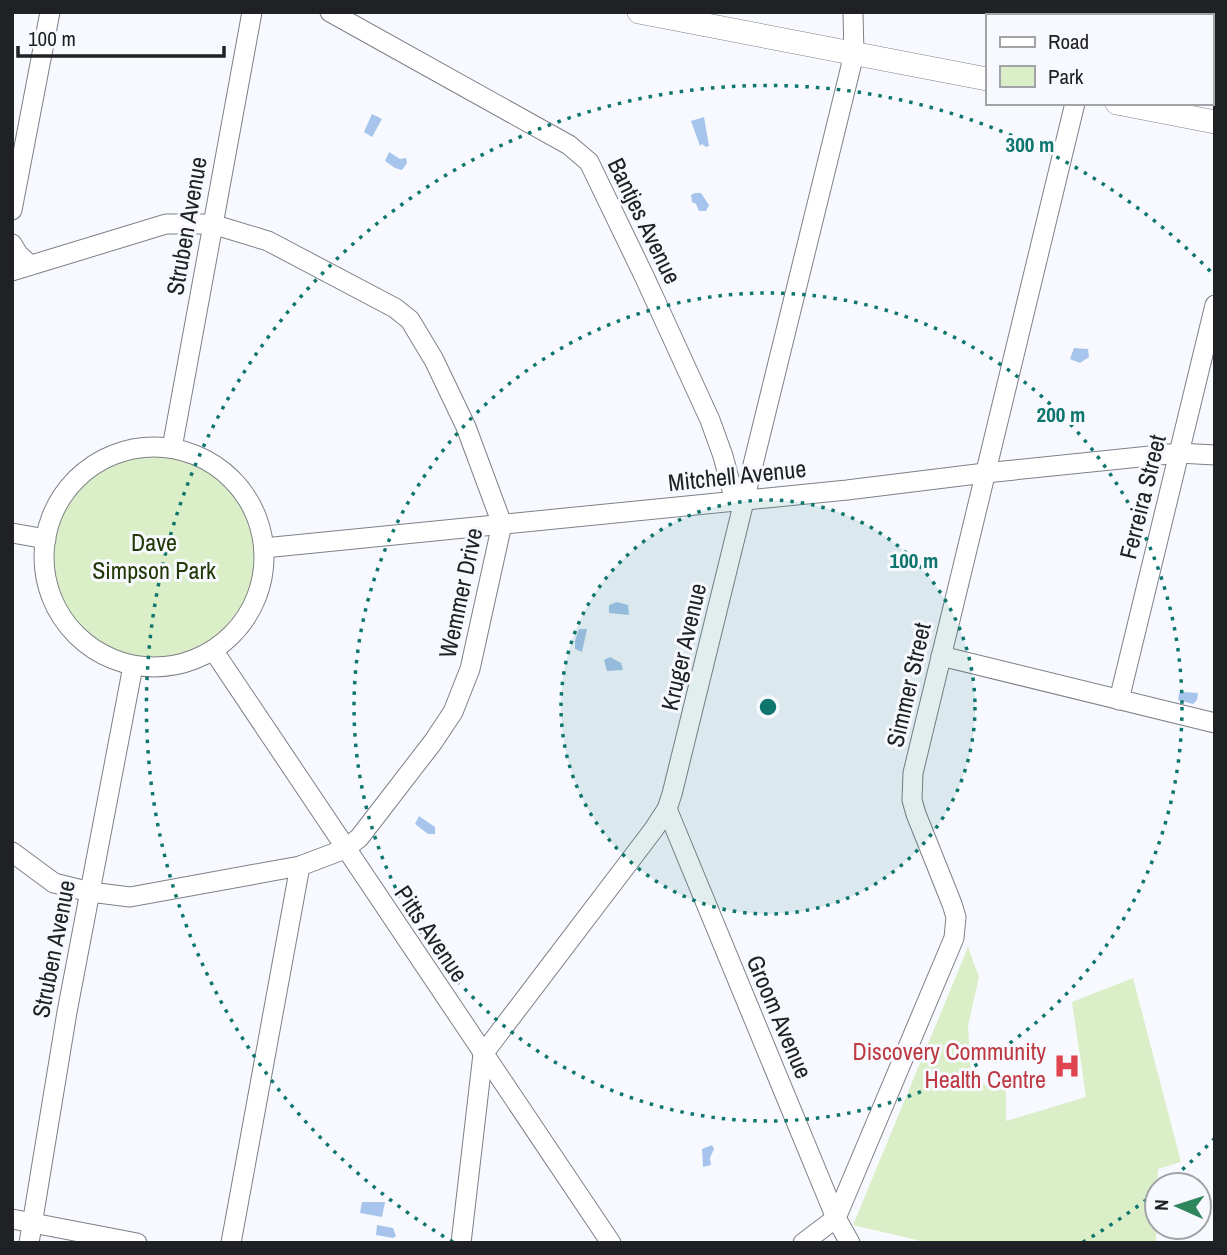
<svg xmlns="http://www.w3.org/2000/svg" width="1227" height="1255" font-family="'Archivo Narrow',sans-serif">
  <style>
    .green { fill: #daefc8 }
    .water { fill: #a7c4ec }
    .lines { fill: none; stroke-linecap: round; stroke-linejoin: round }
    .minor-casing { stroke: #7e8087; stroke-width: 21 }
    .major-casing { stroke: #7e8087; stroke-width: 24 }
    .minor { stroke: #fff; stroke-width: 19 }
    .major { stroke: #fff; stroke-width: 23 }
    .ring { fill: none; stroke: #0f766e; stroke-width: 3.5; stroke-dasharray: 3.5 7 }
    .labels { text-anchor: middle; stroke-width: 6; stroke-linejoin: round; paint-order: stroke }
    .street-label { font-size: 24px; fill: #202124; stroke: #f7f9ff }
    .park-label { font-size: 24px; fill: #233807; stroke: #f7f9ff }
    .health-label { font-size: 24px; fill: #be3a42; stroke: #f7f9ff; text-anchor: end }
    .centre { fill: #0f766e; stroke: #f7f9ff; stroke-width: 3.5 }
    .ring-label { font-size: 21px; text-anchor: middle; font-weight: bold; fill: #0f766e; stroke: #f7f9ff; stroke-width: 6; stroke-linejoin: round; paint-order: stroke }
  </style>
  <rect width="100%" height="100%" fill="#f7f9ff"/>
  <g class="green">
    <circle cx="154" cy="557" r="105"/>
    <polygon points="968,947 979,977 968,1026 971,1076 983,1084 1006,1091 1006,1121 1086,1097 1072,1002 1133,978 1181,1162 1158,1169 1156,1243 929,1243 853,1225"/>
  </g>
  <g class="water">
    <polygon points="372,114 382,119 372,137 364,132"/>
    <polygon points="704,117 709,146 706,147 702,144 700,146 691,121"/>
    <polygon points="389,152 400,159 406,158 407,163 402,170 395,168 385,161"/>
    <polygon points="695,193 701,193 709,205 706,211 699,211 696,204 692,202 691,195"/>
    <polygon points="1074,348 1088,349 1089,357 1080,363 1070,359"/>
    <polygon points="617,602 628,605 629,615 609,613 609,605"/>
    <polygon points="579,629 587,629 582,652 575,649 575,641"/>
    <polygon points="610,657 621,663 623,670 607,671 604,660"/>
    <polygon points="1182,692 1198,693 1197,700 1193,704 1178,700 1179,693"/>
    <polygon points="419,816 435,827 435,834 428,834 415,824"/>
    <polygon points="712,1145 714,1149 710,1158 711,1165 703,1167 702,1149"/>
    <polygon points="362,1202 385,1202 382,1217 360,1213"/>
    <polygon points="377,1225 393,1228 396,1236 393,1238 376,1235"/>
  </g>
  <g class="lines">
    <defs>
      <g id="minor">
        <polyline points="330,12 569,145 589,162 645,278 710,420 723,456 735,501"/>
        <polyline points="1079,12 1079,16"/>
        <polyline points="12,210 50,12"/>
        <polyline points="12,244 18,254 30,265"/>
        <polyline points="12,271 166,224 212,224 268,241 395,308 410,320 434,360 466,427 502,524 470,669 453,712 433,742 359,838 345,849 300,866 130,897 90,892 54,883 12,852"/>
        <circle cx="154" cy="557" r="110"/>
        <polyline points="172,448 252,12"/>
        <polyline points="12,533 46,539"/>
        <polyline points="264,548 847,490 985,473 1179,453 1215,455"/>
        <polyline points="213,650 611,1243"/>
        <polyline points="941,656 1215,723"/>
        <polyline points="1119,700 1215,305"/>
        <polyline points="667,809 836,1218 850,1243"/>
        <polyline points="12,1219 137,1243"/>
        <polyline points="29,1243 67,1012 133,666"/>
        <polyline points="231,1243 300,866"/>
        <polyline points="461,1243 483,1054 654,829 667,809 672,794 854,54 853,12"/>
        <polyline points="803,1243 836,1218 954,938 956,917 952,904 916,814 912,800 913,773 1075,103"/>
      </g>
      <g id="major">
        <polyline points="639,12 987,79"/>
        <polyline points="1117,103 1215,122"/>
      </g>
    </defs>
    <use href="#minor" class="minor-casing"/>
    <use href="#major" class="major-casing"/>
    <use href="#minor" class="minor"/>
    <use href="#major" class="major"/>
  </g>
  <circle cx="768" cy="707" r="207" fill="#0f766e" fill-opacity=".12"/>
  <g class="ring">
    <circle cx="768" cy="707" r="207"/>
    <circle cx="768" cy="707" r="414"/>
    <path d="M1215 1138A621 621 0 0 1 1167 1183M1155 1193A621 621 0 0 1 1083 1242M453 1242A621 621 0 1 1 1215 276"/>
  </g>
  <defs>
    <symbol id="hospital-bare" viewBox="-9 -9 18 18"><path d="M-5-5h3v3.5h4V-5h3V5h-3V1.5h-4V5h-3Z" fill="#e0444e" stroke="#f7f9ff" stroke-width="2.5" paint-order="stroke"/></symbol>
  </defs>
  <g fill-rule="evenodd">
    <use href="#hospital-bare" x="1048" y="1047" width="38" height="38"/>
  </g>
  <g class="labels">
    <g class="street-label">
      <text transform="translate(644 221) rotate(64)" y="8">Bantjes Avenue</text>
      <text transform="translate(187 226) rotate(-80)" y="8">Struben Avenue</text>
      <text transform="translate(737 476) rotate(-6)" y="8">Mitchell Avenue</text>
      <text transform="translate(1143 497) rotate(-76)" y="8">Ferreira Street</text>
      <text transform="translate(461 593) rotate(-78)" y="8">Wemmer Drive</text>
      <text transform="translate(684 647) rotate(-77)" y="8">Kruger Avenue</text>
      <text transform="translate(909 685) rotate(-77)" y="8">Simmer Street</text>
      <text transform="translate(431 934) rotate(56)" y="8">Pitts Avenue</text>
      <text transform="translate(54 949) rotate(-79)" y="8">Struben Avenue</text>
      <text transform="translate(779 1017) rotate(67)" y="8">Groom Avenue</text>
    </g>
    <g class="park-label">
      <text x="154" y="551">Dave<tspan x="154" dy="28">Simpson Park</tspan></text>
    </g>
    <g class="health-label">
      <text x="1046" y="1060">Discovery Community<tspan x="1046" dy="28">Health Centre</tspan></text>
    </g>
  </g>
  <circle cx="768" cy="707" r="10" class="centre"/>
  <g class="ring-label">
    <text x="1030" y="152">300 m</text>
    <text x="1061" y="422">200 m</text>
    <text x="914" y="568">100 m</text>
  </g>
  <rect width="1227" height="1255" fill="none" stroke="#202124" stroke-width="28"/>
  <rect x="986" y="14" width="228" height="91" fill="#f7f9ff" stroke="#a1a3a7" stroke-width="2"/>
  <rect x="1000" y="37" width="35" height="10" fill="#ffffff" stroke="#a1a3a7" stroke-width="2"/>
  <text x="1048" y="49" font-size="21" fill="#202124">Road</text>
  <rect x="1000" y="66" width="35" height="21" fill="#daefc8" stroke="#a1a3a7" stroke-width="2"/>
  <text x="1048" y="84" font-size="21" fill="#202124">Park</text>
  <g transform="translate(1178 1206) rotate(273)"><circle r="33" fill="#f7f9ff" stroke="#a1a3a7" stroke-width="2"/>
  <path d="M0-5L12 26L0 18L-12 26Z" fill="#2e875c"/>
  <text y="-10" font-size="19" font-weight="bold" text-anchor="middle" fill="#202124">N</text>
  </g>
  <path d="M18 46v10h206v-10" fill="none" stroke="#202124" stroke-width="3.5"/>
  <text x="28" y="46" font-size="21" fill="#202124" stroke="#f7f9ff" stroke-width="5" paint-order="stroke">100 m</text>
</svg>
